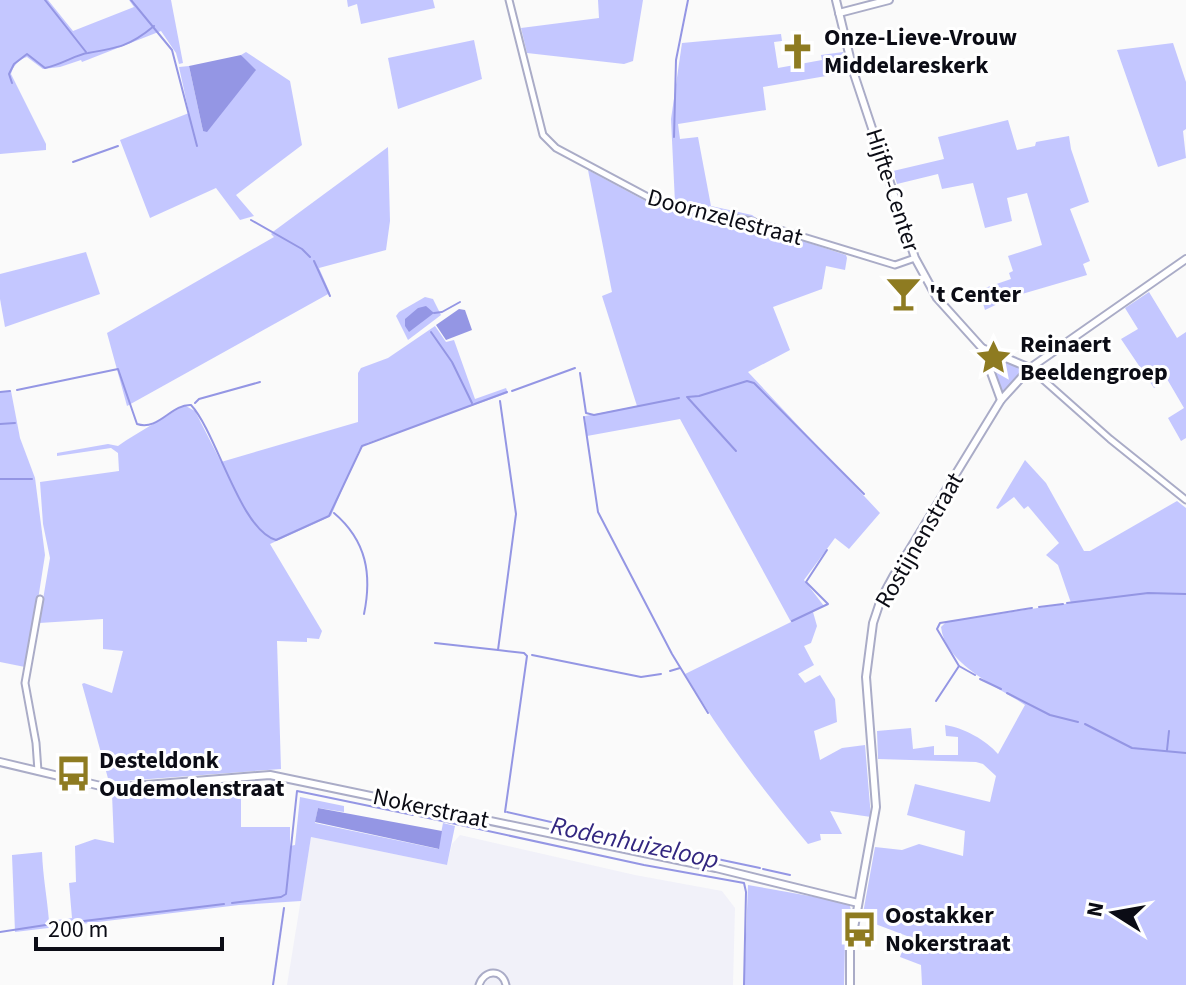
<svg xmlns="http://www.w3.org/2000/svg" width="1186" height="985" font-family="'Source Sans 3',sans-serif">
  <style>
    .built { fill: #f1f1f9 }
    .green { fill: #c4c7ff }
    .water { fill: #9496e4 }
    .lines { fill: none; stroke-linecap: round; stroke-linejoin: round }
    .stream { stroke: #9496e4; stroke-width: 2 }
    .minor-casing { stroke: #aaacc7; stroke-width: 9 }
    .tertiary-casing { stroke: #aaacc7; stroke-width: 10 }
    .minor { stroke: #fff; stroke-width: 5 }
    .tertiary { stroke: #fff; stroke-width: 6 }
    .labels { text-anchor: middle; stroke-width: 6; stroke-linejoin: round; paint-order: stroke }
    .poi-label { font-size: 24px; font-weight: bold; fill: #0b0c15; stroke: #fff; text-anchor: start }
    .street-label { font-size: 24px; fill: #0b0c15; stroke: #fff }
    .water-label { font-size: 26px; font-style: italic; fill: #332780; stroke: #fff }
  </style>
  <rect width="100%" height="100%" fill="#fafafa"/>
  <polygon class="built" points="460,835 635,875 722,891 735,908 733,985 287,985 311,837 447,865 452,844"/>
  <g class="green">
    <path d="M0,0H48L73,31L134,7L129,0H171L183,63L179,64L176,53L161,31L82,62L81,60L60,67L43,69L27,57C19,59 13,66 11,74L46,144V150L0,154Z"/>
    <polygon points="347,0 433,0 435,8 361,24 357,4 348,7"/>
    <polygon points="598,0 643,0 633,61 624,64 527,53 521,28 599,18"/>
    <polygon points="781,34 782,41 774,42 778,68 822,60 821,55 843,52 849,72 763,87 766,110 678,124 680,139 698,137 711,206 752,215 759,220 675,203 671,119 682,43"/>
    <polygon points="474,40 482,79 398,109 388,58"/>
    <polygon points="1173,43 1186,82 1186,129 1183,131 1186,158 1158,167 1117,50"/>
    <polygon points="246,52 290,81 302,145 236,195 254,216 240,220 216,188 150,218 120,140 189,113 179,67 189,66 203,131 255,71 241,55"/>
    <polygon points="1008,120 1017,150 1035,146 1036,142 1069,136 1071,149 1089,202 1070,209 1090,261 1083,264 1087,275 1012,297 985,310 979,290 1011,279 1009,273 1013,271 1008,256 1042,245 1027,193 1007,198 1012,221 985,228 973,183 942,189 938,174 897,184 893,171 944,159 938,137"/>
    <polygon points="388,147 390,221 386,250 319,268 330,293 127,406 107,333 274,237 271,234 274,231"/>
    <path d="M588,170L655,206L744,222L846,255L847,258L845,270L826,266L822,289L773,307L790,350L748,372L880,513L849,549L835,538L804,580L824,606L813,612L817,626L811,643L804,646L814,665L798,674L805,683L820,675L835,699L837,722L814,731L820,760L842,748L865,745L871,817L830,811L842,834H820L821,840L808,844C764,791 720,734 685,674L791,622L680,419L587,436L585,416L637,406L602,296L612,292Z"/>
    <polygon points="86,252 100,294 5,327 0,299 0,274"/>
    <polygon points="1149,292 1177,338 1186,332 1186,438 1181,441 1168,418 1184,408 1167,379 1154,388 1121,339 1138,329 1125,308"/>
    <polygon points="425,297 433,299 441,315 408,340 396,316 399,312"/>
    <path d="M435,326L446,342L454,340L475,399L506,388L508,393L367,443L359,450L331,516L270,544L322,631L319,639L307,638V642L277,641L281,769L109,782L82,684L84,683L112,693L123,651L103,649V619L39,623L50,558L43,524L40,482L119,471L118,453L111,448L57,456V453L108,444L118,446C139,431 162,420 184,405L195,411L221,462L358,422V373L361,368L388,358Z"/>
    <polygon points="982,348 1030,368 1001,400"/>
    <polygon points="11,391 20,438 35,478 45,555 29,657 25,667 0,662 0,392"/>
    <path d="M1025,460L1046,483L1084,551H1090L1177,501L1186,508V985H922L921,965L900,957L907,936L862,919L875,847L902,850L919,844L963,856L965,831L907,815L915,784L990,802L996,776L983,764L976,762L878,759L877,731L911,728L913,749L934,746V755H958V737L946,736L945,725C964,728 986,740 998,754L1025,705C998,687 945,664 941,627L946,622L1071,603L1058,565L1046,555L1059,543L1028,506L1024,509L1014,497L998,509L996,508Z"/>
    <path d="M241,779V827H290V846L295,845L300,797L344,806V812L318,808L315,823L438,849L443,823L455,826L447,865L311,837L301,901L239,905L15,932L12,855L42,852C43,878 47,896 49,921L72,918L69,883L76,882L75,846L95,839L114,843L112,794L114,790Z"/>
    <polygon points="748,885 849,903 851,910 845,945 844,985 744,985"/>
  </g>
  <g class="water">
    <polygon points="241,55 256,70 207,132 203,131 189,66"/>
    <polygon points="426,306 434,313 409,332 405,326 405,319 418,308"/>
    <polygon points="459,309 465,310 472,330 446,340 436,325"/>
    <polygon points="318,808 442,831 439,849 315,822"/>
  </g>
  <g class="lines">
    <g class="stream">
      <polyline points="45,0 86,52"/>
      <polyline points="131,0 172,50 197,146"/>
      <path d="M12,83L9,74L14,64L27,54L45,68C61,65 77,54 88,53C118,48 130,46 154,26"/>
      <polyline points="674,137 676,60 688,0"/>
      <polyline points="73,162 118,146"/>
      <polyline points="251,220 302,249 310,257"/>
      <polyline points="314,261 330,296"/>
      <polyline points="434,313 442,312 460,302"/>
      <polyline points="431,332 452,362 472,403"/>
      <polyline points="580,373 586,413 594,415 679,398"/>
      <path d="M17,390L118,369L137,424C159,431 171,404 191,405C217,433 240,530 276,540L329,516L362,446L507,392"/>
      <polyline points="512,391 575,368"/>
      <polyline points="0,392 10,391"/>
      <polyline points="687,397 699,396 747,381 754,383 864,494"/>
      <polyline points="688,398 736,451"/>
      <polyline points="500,401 516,514 498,650 524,653 527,656 505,812"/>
      <polyline points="195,403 199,399 260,382"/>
      <polyline points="584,417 598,512 672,654 708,713"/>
      <polyline points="0,424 15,423"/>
      <polyline points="0,479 32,479"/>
      <path d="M334,513C367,541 372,575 364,614"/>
      <polyline points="1067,603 1148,593 1186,594"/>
      <polyline points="1039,607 1063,604"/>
      <polyline points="792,621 828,604 806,582 827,550"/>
      <polyline points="435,643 498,650"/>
      <polyline points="532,655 641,677 661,674"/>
      <polyline points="670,671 680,668"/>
      <polyline points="975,675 959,666 937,629 940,623 1032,608"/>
      <polyline points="980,679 1001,689"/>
      <polyline points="1007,693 1050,715 1078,722"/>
      <polyline points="936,701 959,666"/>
      <polyline points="1085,724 1132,748 1186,753"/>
      <polyline points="1167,750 1169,731"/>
      <polyline points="507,812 595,832"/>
      <polyline points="419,816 644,865 744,883 746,892 744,985"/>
      <polyline points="599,833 679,851"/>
      <polyline points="684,852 760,868"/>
      <polyline points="763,869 790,875"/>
      <polyline points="232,903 281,897 286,894 297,791 413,815"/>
      <polyline points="59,924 224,904"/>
      <polyline points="0,932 52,924"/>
      <polyline points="273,985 284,908"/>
    </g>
    <defs>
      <g id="minor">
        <polyline points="509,0 543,135 556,148 659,203 751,221 895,265 915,258"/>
        <polyline points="1030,368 1110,439 1186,500"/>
        <polyline points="38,771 36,743 25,683 40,599"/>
        <path d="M479,985C484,970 502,968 506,985"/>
      </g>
      <g id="tertiary">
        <polyline points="836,0 854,74 915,258 937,298 982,348 1001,400"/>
        <polyline points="839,13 889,0"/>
        <polyline points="982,348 1030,368"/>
        <polyline points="0,762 109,788 270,775 716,868 858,903"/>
        <polyline points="850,985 850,950 876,807 866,677 873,623 881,599 894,575 1001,400 1030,368 1186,259"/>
      </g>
    </defs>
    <use href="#minor" class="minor-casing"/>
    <use href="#tertiary" class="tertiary-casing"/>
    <use href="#minor" class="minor"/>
    <use href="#tertiary" class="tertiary"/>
  </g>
  <defs>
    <symbol id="church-bare" viewBox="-9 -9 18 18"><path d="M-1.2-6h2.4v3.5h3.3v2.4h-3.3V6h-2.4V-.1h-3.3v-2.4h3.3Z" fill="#8e7b21" stroke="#fff" stroke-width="2.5" paint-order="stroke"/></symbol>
    <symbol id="bar-bare" viewBox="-9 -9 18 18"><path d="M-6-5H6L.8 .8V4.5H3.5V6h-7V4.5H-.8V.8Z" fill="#8e7b21" stroke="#fff" stroke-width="2.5" paint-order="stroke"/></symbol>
    <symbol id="sight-bare" viewBox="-9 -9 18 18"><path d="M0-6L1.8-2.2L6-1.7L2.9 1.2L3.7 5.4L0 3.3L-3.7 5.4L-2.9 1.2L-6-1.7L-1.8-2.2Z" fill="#8e7b21" stroke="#fff" stroke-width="2.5" paint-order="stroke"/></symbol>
    <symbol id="bus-bare" viewBox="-9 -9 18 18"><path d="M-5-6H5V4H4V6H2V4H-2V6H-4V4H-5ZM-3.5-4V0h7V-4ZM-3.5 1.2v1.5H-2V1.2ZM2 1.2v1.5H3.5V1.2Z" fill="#8e7b21" stroke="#fff" stroke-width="2.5" paint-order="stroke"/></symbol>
  </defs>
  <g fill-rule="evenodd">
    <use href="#church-bare" x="772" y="26" width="51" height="51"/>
    <use href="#bar-bare" x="878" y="268" width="51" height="51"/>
    <use href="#sight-bare" x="968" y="332" width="51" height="51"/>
    <use href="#bus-bare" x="48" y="748" width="51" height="51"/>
    <use href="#bus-bare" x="834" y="904" width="51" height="51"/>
  </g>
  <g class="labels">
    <g class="poi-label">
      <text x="824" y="45">Onze-Lieve-Vrouw<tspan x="824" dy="28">Middelareskerk</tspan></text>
      <text x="929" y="302">'t Center</text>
      <text x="1020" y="352">Reinaert<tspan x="1020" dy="28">Beeldengroep</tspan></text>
      <text x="99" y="768">Desteldonk<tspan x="99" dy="28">Oudemolenstraat</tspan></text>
      <text x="885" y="923">Oostakker<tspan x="885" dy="28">Nokerstraat</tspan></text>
    </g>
    <g class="street-label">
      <text transform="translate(893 190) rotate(72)" y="8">Hijfte-Center</text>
      <text transform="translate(725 217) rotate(15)" y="8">Doornzelestraat</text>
      <text transform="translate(919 540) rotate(-60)" y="8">Rostijnenstraat</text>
      <text transform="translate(431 808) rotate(12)" y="8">Nokerstraat</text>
    </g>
    <g class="water-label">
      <text transform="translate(635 842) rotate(12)" y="9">Rodenhuizeloop</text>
    </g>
  </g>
  <g transform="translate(1114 913) rotate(281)" stroke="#ffffff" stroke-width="6" paint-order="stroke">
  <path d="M0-6L14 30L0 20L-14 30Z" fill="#0b0c15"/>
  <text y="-12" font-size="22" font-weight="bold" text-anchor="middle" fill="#0b0c15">N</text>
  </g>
  <path d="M36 937v12h186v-12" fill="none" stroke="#0b0c15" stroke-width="4"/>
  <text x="48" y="937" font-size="24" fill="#0b0c15" stroke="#ffffff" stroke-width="6" paint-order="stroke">200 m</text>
</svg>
